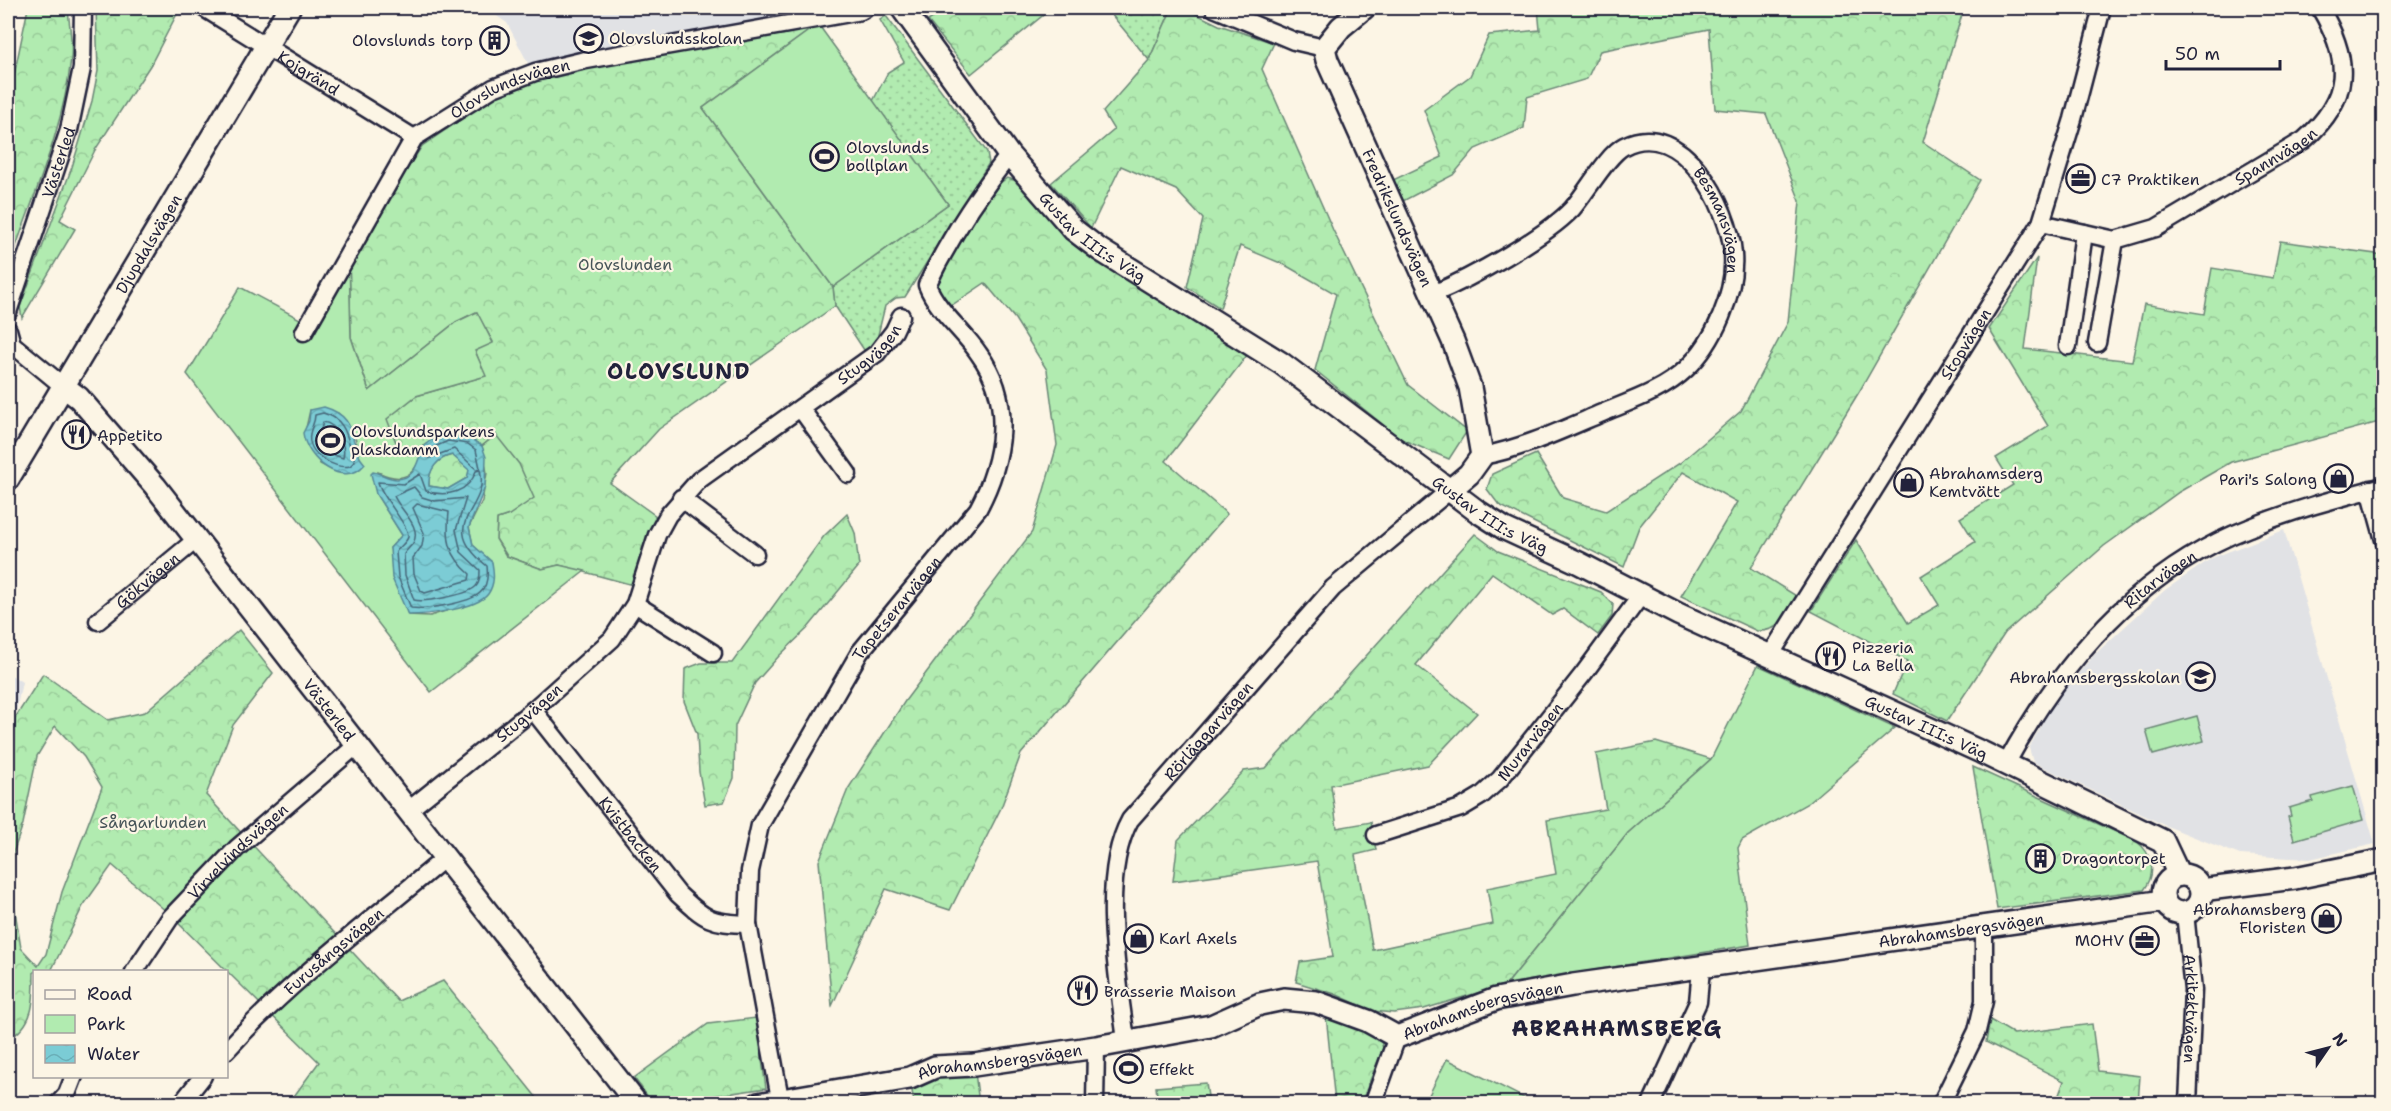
<svg xmlns="http://www.w3.org/2000/svg" width="2391" height="1111" font-family="'Shantell Sans',sans-serif">
  <style>
    .built { fill: #e1e2e5 }
    .grass { fill: url(#grass-dots); stroke: #6a8676; stroke-width: 1.5 }
    .forest { fill: url(#forest-crowns); stroke: #6a8676; stroke-width: 1.5; fill-rule: evenodd }
    .green { fill: #b1ebb0; stroke: #6a8676; stroke-width: 1.5; fill-rule: evenodd }
    .water { fill: url(#water-waves); stroke: #578897; stroke-width: 1.5; fill-rule: evenodd }
    .lines { fill: none; stroke-linecap: round; stroke-linejoin: round }
    .shore { stroke: #466679; stroke-width: 1.5 }
    .minor-casing { stroke: #22223b; stroke-width: 21 }
    .tertiary-casing { stroke: #22223b; stroke-width: 26 }
    .minor { stroke: #fcf5e5; stroke-width: 16 }
    .tertiary { stroke: #fcf5e5; stroke-width: 21 }
    .labels { text-anchor: middle; stroke-width: 4.5; stroke-linejoin: round; paint-order: stroke }
    .poi-label { font-size: 16px; fill: #22223b; stroke: #fcf5e5; text-anchor: start }
    .street-label { font-size: 16px; fill: #22223b; stroke: #fcf5e5 }
    .park-label { font-size: 16px; fill: #465458; stroke: #fcf5e5 }
    .district-label { font-size: 22px; font-weight: bold; letter-spacing: 1.5px; fill: #22223b; stroke: #fcf5e5 }
  </style>
  <defs>
    <pattern id="grass-dots" width="8" height="8" patternUnits="userSpaceOnUse" patternTransform="scale(1.5)"><rect width="8" height="8" fill="#b1ebb0"/><path d="M2 2h.1M6 6h.1" fill="none" stroke="#98c998" stroke-width="1.8" stroke-linecap="round"/></pattern>
    <pattern id="forest-crowns" width="20" height="18" patternUnits="userSpaceOnUse" patternTransform="scale(1.5)"><rect width="20" height="18" fill="#b1ebb0"/><path d="M2 6a3 3 0 1 1 6 0M12 15a3 3 0 1 1 6 0" fill="none" stroke="#98c998"/></pattern>
    <pattern id="water-waves" width="16" height="10" patternUnits="userSpaceOnUse" patternTransform="scale(1.5)"><rect width="16" height="10" fill="#7bccd5"/><path d="M0 5q4-4 8 0t8 0" fill="none" stroke="#6aafb8"/></pattern>
  </defs>
  <rect width="100%" height="100%" fill="#fcf5e5"/>
  <filter id="ink" filterUnits="userSpaceOnUse"><feTurbulence type="fractalNoise" baseFrequency=".0167" numOctaves="2"/><feDisplacementMap in="SourceGraphic" scale="12" xChannelSelector="R" yChannelSelector="G"/><feConvolveMatrix kernelMatrix="1 2 1 2 8 2 1 2 1" color-interpolation-filters="sRGB"/></filter>
  <g filter="url(#ink)">
    <g class="built">
      <polygon points="485,8 829,8 580,52 529,65 507,23"/>
      <polygon points="2284,530 2375,844 2310,859 2240,855 2164,825 2033,762 2029,748 2055,700 2095,654 2165,590 2212,558"/>
      <polygon points="8,673 22,682 8,751"/>
    </g>
    <g class="grass">
      <polygon points="1106,8 1172,8 1149,60"/>
      <polygon points="886,16 987,152 989,163 905,297 896,298 885,306 877,339 866,353 835,306 833,287 948,204 873,101 888,72 904,62 880,20"/>
    </g>
    <g class="forest">
      <path d="M28,8H68C69,24 73,42 71,58C64,130 31,201 8,269V104Z"/>
      <polygon points="96,8 180,8 151,64 95,150 60,220 75,229 22,318 20,307 72,167 92,101 98,71"/>
      <polygon points="948,8 1052,8 971,74 928,21"/>
      <polygon points="1172,8 1184,8 1219,25 1274,43 1262,69 1333,230 1408,385 1467,431 1449,459 1401,439 1315,370 1336,294 1285,265 1240,246 1220,308 1187,287 1203,219 1176,190 1121,166 1091,228 1051,183 1114,130 1103,112 1149,60"/>
      <path d="M1538,8H1964L1923,142L1980,180L1859,392L1751,568L1798,597C1787,615 1781,632 1757,631L1681,596L1737,502L1683,472L1639,527L1624,567L1499,505L1487,489L1492,474L1536,454L1563,498L1606,511L1680,463L1741,411L1788,322L1800,201L1766,114L1715,109L1709,29L1600,51L1587,79L1527,97L1524,128L1475,149L1453,175L1403,201L1393,180L1442,157L1424,110L1470,76L1489,35L1540,30Z"/>
      <path d="M818,24L703,108L833,287L835,306L659,429L610,483L656,516L633,585L559,565L542,569L507,556L496,539L497,519L509,515L496,435L482,446C454,428 433,439 409,455L397,445L386,419L416,396L485,376L475,350L493,342L476,312L456,322L369,391L351,337L349,258L422,146L497,95L537,80L582,69Z"/>
      <polygon points="1007,178 1018,181 1066,237 1092,258 1248,354 1166,461 1227,514 1021,754 1001,808 950,910 886,889 832,1006 819,861 848,789 905,701 1032,532 1057,445 1047,370 1015,319 985,283 949,307 927,285 1000,183"/>
      <polygon points="2280,241 2383,255 2383,421 2231,462 2179,492 2104,546 2005,633 1947,721 1893,694 1907,661 1811,611 1856,540 1908,623 1939,605 1921,576 1975,542 1960,518 2013,485 1996,458 2048,426 1989,329 2037,258 2025,349 2132,361 2144,304 2204,314 2212,268 2273,278"/>
      <path d="M453,455L470,470L467,478L448,489L429,486C428,469 437,458 453,455Z"/>
      <polygon points="847,514 855,533 859,566 807,629 779,656 755,683 735,726 734,778 724,802 705,805 699,772 697,734 684,701 685,669 701,663 732,663 824,536"/>
      <polygon points="1475,534 1498,551 1601,592 1613,604 1612,616 1598,635 1563,609 1552,615 1492,573 1416,665 1477,713 1428,765 1331,785 1337,828 1371,822 1376,850 1355,855 1373,950 1493,924 1487,888 1556,874 1547,820 1606,809 1596,754 1656,742 1711,759 1628,833 1507,984 1424,1009 1394,1013 1372,1011 1335,994 1296,982 1300,962 1333,957 1317,861 1173,881 1178,840 1244,771 1266,768"/>
      <path d="M239,630L273,673L233,725L206,795L398,1001L443,981L541,1103H289L319,1062L167,912L112,865L83,906L51,971L34,972C34,1000 35,1025 8,1039V792L13,787L15,718L43,674L108,720L145,712ZM55,726L84,757L102,787L62,892L46,954L38,966L21,948L8,868L23,824L37,756Z"/>
      <path d="M1973,767L2136,841C2153,854 2157,873 2144,890L1997,909Z"/>
      <polygon points="1326,1015 1380,1038 1383,1048 1361,1103 1335,1103"/>
      <polygon points="756,1018 766,1088 665,1103 651,1101 634,1078 708,1024"/>
      <polygon points="1990,1020 2014,1034 2092,1024 2098,1071 2140,1076 2138,1103 2056,1103 2064,1081 1986,1042"/>
      <polygon points="974,1065 979,1103 914,1103 910,1078"/>
      <polygon points="1206,1083 1209,1103 1158,1103 1156,1087"/>
    </g>
    <g class="green">
      <polygon points="818,24 948,204 833,287 703,108"/>
      <path d="M349,258L351,337L369,391L456,322L477,312L493,343L475,351L486,376L416,396L387,419L397,445L409,455L425,445C417,472 407,486 378,472L376,494L402,535L390,548L408,615L430,616L462,606L482,555L473,545L469,527L482,501L487,473L482,446L496,435L519,464L534,498L509,515L497,519L496,539L506,556L542,569L559,565L585,571L431,692L187,374L240,287L311,325ZM310,410L338,413C353,427 364,450 356,469L332,470L320,464L306,428Z"/>
      <polygon points="1758,665 1895,728 1808,803 1742,840 1738,848 1750,945 1507,984 1628,833 1711,759"/>
      <polygon points="2197,716 2204,741 2153,755 2146,730"/>
      <polygon points="2353,786 2363,820 2294,840 2288,817 2291,816 2289,808 2313,801 2312,797"/>
      <polygon points="1447,1059 1534,1103 1425,1103"/>
    </g>
    <g class="water">
      <path d="M324,407C362,418 346,444 365,464C344,490 306,459 303,433L309,421L310,410Z"/>
      <path d="M448,435L471,439L482,446L486,457L485,487L469,527L473,545L492,562C494,573 495,584 488,594C477,609 426,615 408,615L392,578L390,548L402,535L376,494L371,474L373,472C381,473 388,479 397,479C420,478 416,455 426,444C432,438 440,437 448,435ZM452,455L469,470L467,478L448,489L429,486C428,470 437,458 452,455Z"/>
    </g>
    <g class="lines">
      <g class="shore">
        <path d="M323,413C348,419 347,441 355,461L350,466C334,470 306,453 310,434C311,427 315,423 315,415Z"/>
        <path d="M323,422C338,424 346,446 343,458L328,453L318,440Z"/>
        <polygon points="448,441 468,444 476,450 480,468 476,469 454,449 429,458 430,449"/>
        <path d="M480,470C491,510 433,522 487,566C488,575 488,586 480,593C469,603 426,610 411,608L398,577L396,552C399,547 407,542 408,537C410,527 381,496 378,482L404,484L420,474L426,491C447,498 469,492 476,471Z"/>
        <path d="M414,487L422,497L435,501L466,498L456,530L461,552L480,570C480,576 480,584 474,588C465,595 424,603 414,600L405,575L404,554C406,550 411,547 413,543C423,527 399,509 394,496Z"/>
        <path d="M417,504L449,512C446,539 448,555 470,574L469,580L425,593L421,591L414,574L413,558L422,546L424,533L413,508Z"/>
      </g>
      <defs>
        <g id="minor">
          <path id="s1" d="M204,8L414,138"/>
          <polyline points="1214,8 1294,41 1324,48"/>
          <path id="s2" d="M2041,223L2115,240L2156,228L2304,140C2352,98 2351,60 2320,8"/>
          <path id="s3" d="M1433,294C1471,278 1544,238 1572,209C1586,193 1608,154 1624,146C1682,116 1730,208 1733,254C1736,293 1714,343 1686,369C1663,391 1631,401 1602,413C1562,430 1524,448 1482,456"/>
          <path id="s4" d="M8,312L69,130L82,68L83,8"/>
          <polyline points="8,330 12,344 63,386"/>
          <path id="s5" d="M304,332L414,138L493,88L535,72L581,61L861,11L866,8"/>
          <polyline points="2097,343 2115,240"/>
          <polyline points="2068,346 2084,233"/>
          <polyline points="801,409 848,474"/>
          <polyline points="2370,489 2384,540"/>
          <polyline points="681,498 755,554"/>
          <polyline points="635,604 713,653"/>
          <path id="s6" d="M98,621L197,539"/>
          <path id="s7" d="M1771,654L2041,223L2073,119L2102,8"/>
          <path id="s8" d="M533,710L678,894C706,920 710,923 748,924"/>
          <path id="s9" d="M2006,764C2061,663 2137,571 2249,528C2292,510 2339,498 2384,486"/>
          <path id="s10" d="M410,809L533,710L612,639L635,604L657,535L668,515L699,480L877,353L894,331L901,316"/>
          <path id="s11" d="M1376,835L1461,808L1481,796L1500,779L1584,673L1642,594"/>
          <path id="s12" d="M2185,913L2193,990L2188,1104"/>
          <path id="s13" d="M134,972L170,918L237,848L357,745"/>
          <path id="s14" d="M1126,1040C1118,979 1099,876 1130,820L1333,588L1450,490"/>
          <path id="s15" d="M226,1051C293,978 372,920 446,857"/>
          <polyline points="58,1104 67,1094 74,1076"/>
          <polyline points="181,1104 203,1076"/>
          <path id="s16" d="M781,1104L748,924L750,871L760,825L860,652L978,509C1004,460 1014,402 979,354C963,330 938,312 927,285C949,239 978,195 1009,155"/>
          <polyline points="1095,1104 1096,1047"/>
          <polyline points="1373,1104 1397,1037"/>
          <polyline points="1651,1104 1698,1002 1701,969"/>
          <polyline points="1941,1104 1977,1031 1984,1001 1984,927"/>
        </g>
        <g id="tertiary">
          <path id="s17" d="M902,8L1009,155L1074,230L1100,250L1281,363L1477,511L1505,529L1579,563L1678,614L1981,752L2163,841L2179,875"/>
          <path id="s18" d="M1364,8L1341,27L1324,48L1327,60L1453,341L1470,387L1482,456L1469,474L1450,490"/>
          <path id="s19" d="M63,386L79,398L155,486L637,1104"/>
          <path id="s20" d="M8,479L289,8"/>
          <circle cx="2182" cy="894" r="19"/>
          <polyline points="2201,890 2295,878 2384,860"/>
          <path id="s21" d="M758,1104L910,1078L935,1067L974,1065L1096,1047L1211,1026L1260,1004L1284,999L1316,1002L1368,1021L1397,1037L1496,999L1573,985L2164,901"/>
        </g>
      </defs>
      <use href="#minor" class="minor-casing"/>
      <use href="#tertiary" class="tertiary-casing"/>
      <use href="#minor" class="minor"/>
      <use href="#tertiary" class="tertiary"/>
    </g>
  </g>
  <defs>
    <symbol id="school-ring" viewBox="-11 -11 22 22"><circle r="9.5" fill="#fcf5e5" stroke="#22223b" stroke-width="1.5"/><path d="M0-5L7-2L0 1L-7-2ZM-4 1L0 2.5L4 1V4Q0 6-4 4Z" fill="#22223b"/></symbol>
    <symbol id="building-ring" viewBox="-11 -11 22 22"><circle r="9.5" fill="#fcf5e5" stroke="#22223b" stroke-width="1.5"/><path d="M-4-6H4V6H1V3H-1V6H-4ZM-2.5-4.3h1.7v1.8h-1.7ZM.8-4.3h1.7v1.8H.8ZM-2.5-1h1.7V.8h-1.7ZM.8-1h1.7V.8H.8Z" fill="#22223b"/></symbol>
    <symbol id="stadium-ring" viewBox="-11 -11 22 22"><circle r="9.5" fill="#fcf5e5" stroke="#22223b" stroke-width="1.5"/><path d="M0-5a6.5 5 0 1 0 0 10a6.5 5 0 1 0 0-10ZM-3.5-1.8h7v3.6h-7Z" fill="#22223b"/></symbol>
    <symbol id="office-ring" viewBox="-11 -11 22 22"><circle r="9.5" fill="#fcf5e5" stroke="#22223b" stroke-width="1.5"/><path d="M-6-3h4V-5.5h4V-3h4V5H-6ZM-1-4.5V-3h2v-1.5ZM-6 0V1H6V0Z" fill="#22223b"/></symbol>
    <symbol id="restaurant-ring" viewBox="-11 -11 22 22"><circle r="9.5" fill="#fcf5e5" stroke="#22223b" stroke-width="1.5"/><path d="M-5-6h1v4h1v-4h1v4h1v-4h1v5L-1.5 .5V6h-2V.5L-5-1ZM5-6V6H3V1.5H1.5Q1.5-4 5-6Z" fill="#22223b"/></symbol>
    <symbol id="shop-ring" viewBox="-11 -11 22 22"><circle r="9.5" fill="#fcf5e5" stroke="#22223b" stroke-width="1.5"/><path d="M-5-2.5h2.3a2.7 3.5 0 0 1 5.4 0H5L5.5 6h-11ZM-1.5-2.5h3a1.5 2.3 0 0 0-3 0Z" fill="#22223b"/></symbol>
  </defs>
  <g fill-rule="evenodd">
    <use href="#school-ring" x="572" y="22" width="33" height="33"/>
    <use href="#building-ring" x="478" y="24" width="33" height="33"/>
    <use href="#stadium-ring" x="808" y="140" width="33" height="33"/>
    <use href="#office-ring" x="2064" y="162" width="33" height="33"/>
    <use href="#restaurant-ring" x="60" y="418" width="33" height="33"/>
    <use href="#stadium-ring" x="314" y="424" width="33" height="33"/>
    <use href="#shop-ring" x="2322" y="462" width="33" height="33"/>
    <use href="#shop-ring" x="1892" y="466" width="33" height="33"/>
    <use href="#restaurant-ring" x="1814" y="640" width="33" height="33"/>
    <use href="#school-ring" x="2184" y="660" width="33" height="33"/>
    <use href="#building-ring" x="2024" y="842" width="33" height="33"/>
    <use href="#shop-ring" x="2310" y="902" width="33" height="33"/>
    <use href="#shop-ring" x="1122" y="922" width="33" height="33"/>
    <use href="#office-ring" x="2128" y="924" width="33" height="33"/>
    <use href="#restaurant-ring" x="1066" y="974" width="33" height="33"/>
    <use href="#stadium-ring" x="1112" y="1052" width="33" height="33"/>
  </g>
  <g class="labels">
    <g class="poi-label">
      <text x="609" y="44">Olovslundsskolan</text>
      <text x="473" y="46" text-anchor="end">Olovslunds torp</text>
      <text x="846" y="153">Olovslunds<tspan x="846" dy="18">bollplan</tspan></text>
      <text x="2101" y="185">C7 Praktiken</text>
      <text x="351" y="437">Olovslundsparkens<tspan x="351" dy="18">plaskdamm</tspan></text>
      <text x="97" y="441">Appetito</text>
      <text x="1929" y="479">Abrahamsderg<tspan x="1929" dy="18">Kemtvätt</tspan></text>
      <text x="2317" y="485" text-anchor="end">Pari's Salong</text>
      <text x="1852" y="653">Pizzeria<tspan x="1852" dy="18">La Bella</tspan></text>
      <text x="2180" y="683" text-anchor="end">Abrahamsbergsskolan</text>
      <text x="2062" y="864">Dragontorpet</text>
      <text x="2306" y="915" text-anchor="end">Abrahamsberg<tspan x="2306" dy="18">Floristen</tspan></text>
      <text x="1159" y="944">Karl Axels</text>
      <text x="2124" y="946" text-anchor="end">MOHV</text>
      <text x="1104" y="997">Brasserie Maison</text>
      <text x="1149" y="1075">Effekt</text>
    </g>
    <g class="street-label">
      <text dy="6" stroke="none"><textPath href="#s1" startOffset="123">Kojgränd</textPath></text>
      <text dy="6" stroke="none"><textPath href="#s5" startOffset="332">Olovslundsvägen</textPath></text>
      <text dy="6" stroke="none"><textPath href="#s2" startOffset="258">Spannvägen</textPath></text>
      <text dy="6" stroke="none"><textPath href="#s4" startOffset="158">Västerled</textPath></text>
      <text dy="6" stroke="none"><textPath href="#s18" startOffset="242">Fredrikslundsvägen</textPath></text>
      <text dy="6" stroke="none"><textPath href="#s3" startOffset="386">Besmansvägen</textPath></text>
      <text dy="6" stroke="none"><textPath href="#s17" startOffset="300">Gustav III:s Väg</textPath></text>
      <text dy="6" stroke="none"><textPath href="#s20" startOffset="274">Djupdalsvägen</textPath></text>
      <text dy="6" stroke="none"><textPath href="#s7" startOffset="366">Stopvägen</textPath></text>
      <text dy="6" stroke="none"><textPath href="#s10" startOffset="660">Stugvägen</textPath></text>
      <text dy="6" stroke="none"><textPath href="#s17" startOffset="786">Gustav III:s Väg</textPath></text>
      <text dy="6" stroke="none"><textPath href="#s6" startOffset="64">Gökvägen</textPath></text>
      <text dy="6" stroke="none"><textPath href="#s9" startOffset="243">Ritarvägen</textPath></text>
      <text dy="6" stroke="none"><textPath href="#s16" startOffset="540">Tapetserarvägen</textPath></text>
      <text dy="6" stroke="none"><textPath href="#s19" startOffset="420">Västerled</textPath></text>
      <text dy="6" stroke="none"><textPath href="#s10" startOffset="153">Stugvägen</textPath></text>
      <text dy="6" stroke="none"><textPath href="#s17" startOffset="1272">Gustav III:s Väg</textPath></text>
      <text dy="6" stroke="none"><textPath href="#s14" startOffset="342">Rörläggarvägen</textPath></text>
      <text dy="6" stroke="none"><textPath href="#s11" startOffset="186">Murarvägen</textPath></text>
      <text dy="6" stroke="none"><textPath href="#s8" startOffset="158">Kvistbacken</textPath></text>
      <text dy="6" stroke="none"><textPath href="#s13" startOffset="160">Virvelvindsvägen</textPath></text>
      <text dy="6" stroke="none"><textPath href="#s21" startOffset="1236">Abrahamsbergsvägen</textPath></text>
      <text dy="6" stroke="none"><textPath href="#s15" startOffset="147">Furusångsvägen</textPath></text>
      <text dy="6" stroke="none"><textPath href="#s12" startOffset="96">Arkitektvägen</textPath></text>
      <text dy="6" stroke="none"><textPath href="#s21" startOffset="750">Abrahamsbergsvägen</textPath></text>
      <text dy="6" stroke="none"><textPath href="#s21" startOffset="246">Abrahamsbergsvägen</textPath></text>
    </g>
    <g class="park-label">
      <text x="625" y="270">Olovslunden</text>
      <text x="153" y="828">Sångarlunden</text>
    </g>
    <g class="district-label">
      <text x="679" y="379">OLOVSLUND</text>
      <text x="1617" y="1036">ABRAHAMSBERG</text>
    </g>
  </g>
  <rect width="2391" height="1111" fill="none" stroke="#fcf5e5" stroke-width="30"/>
  <rect x="15" y="15" width="2361" height="1081" fill="none" stroke="#22223b" stroke-width="2" filter="url(#ink)"/>
  <rect x="33" y="970" width="195" height="108" fill="#fcf5e5" stroke="#a5a1a1" stroke-width="1.5"/>
  <rect x="45" y="990" width="30" height="9" fill="#fcf5e5" stroke="#a5a1a1" stroke-width="1.5"/>
  <text x="87" y="1000" font-size="18" fill="#22223b">Road</text>
  <rect x="45" y="1015" width="30" height="18" fill="#b1ebb0" stroke="#a5a1a1" stroke-width="1.5"/>
  <text x="87" y="1030" font-size="18" fill="#22223b">Park</text>
  <rect x="45" y="1045" width="30" height="18" fill="url(#water-waves)" stroke="#a5a1a1" stroke-width="1.5"/>
  <text x="87" y="1060" font-size="18" fill="#22223b">Water</text>
  <g transform="translate(2328 1048) rotate(55)" stroke="#fcf5e5" stroke-width="4.5" paint-order="stroke">
  <path d="M0-4.5L10 22L0 15L-10 22Z" fill="#22223b"/>
  <text y="-9" font-size="16" font-weight="bold" text-anchor="middle" fill="#22223b">N</text>
  </g>
  <path d="M2166 60v9h114v-9" fill="none" stroke="#22223b" stroke-width="3"/>
  <text x="2175" y="60" font-size="18" fill="#22223b" stroke="#fcf5e5" stroke-width="4.5" paint-order="stroke">50 m</text>
</svg>
